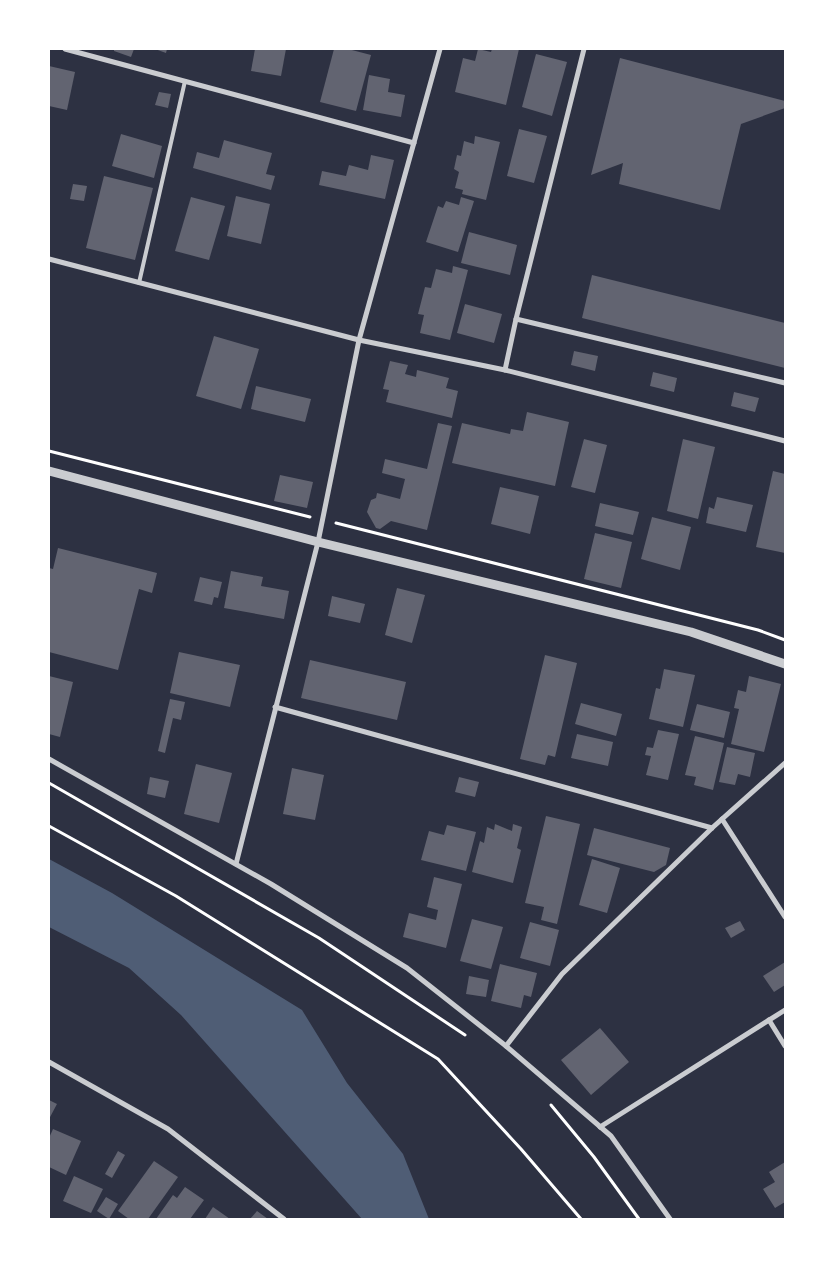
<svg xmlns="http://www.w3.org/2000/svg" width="834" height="1268" font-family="'Golos Text',sans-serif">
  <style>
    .water { fill: #4f5d75 }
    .building { fill: #626471 }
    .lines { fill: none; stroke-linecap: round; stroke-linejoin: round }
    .path { stroke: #fff; stroke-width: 3 }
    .service { stroke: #caccd0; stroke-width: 4 }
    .minor { stroke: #caccd0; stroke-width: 5 }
    .tertiary { stroke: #caccd0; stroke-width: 9 }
  </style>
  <rect width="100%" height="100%" fill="#2d3142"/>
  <polygon class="water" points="49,859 112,893 302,1010 347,1083 403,1154 429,1219 362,1219 181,1015 129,968 49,927"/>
  <g class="building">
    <polygon points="114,49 134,49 131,57 114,51"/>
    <polygon points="155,49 167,49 166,53"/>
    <polygon points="255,49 286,49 281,76 251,71"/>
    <polygon points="334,49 348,49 371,55 356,111 320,102"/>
    <polygon points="478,49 491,52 492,49 519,49 506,105 455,92 463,58 475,61"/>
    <polygon points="536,54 567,62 552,116 522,107"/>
    <polygon points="620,58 785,101 785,108 741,124 720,210 619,184 623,163 591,175"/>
    <polygon points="49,66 75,72 67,110 49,106"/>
    <polygon points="369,75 390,79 388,92 405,95 401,117 363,110"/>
    <polygon points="159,92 171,94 168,108 155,105"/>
    <polygon points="519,129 547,136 534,183 507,176"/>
    <polygon points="121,134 162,146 154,178 112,166"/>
    <polygon points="475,136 500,142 486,200 462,194 463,190 455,188 459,172 454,169 457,155 461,156 464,141 474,144"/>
    <polygon points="224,140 272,153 266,174 275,176 271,190 193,168 197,152 219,158"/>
    <polygon points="371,155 394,160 385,199 319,185 322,171 346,176 349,165 368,170"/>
    <polygon points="104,176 153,188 135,260 86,248"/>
    <polygon points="73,184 87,186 84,201 70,199"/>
    <polygon points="236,196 270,204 261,244 227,236"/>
    <polygon points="191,197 225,206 209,260 175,251"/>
    <polygon points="461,197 474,201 458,252 426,242 438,206 443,208 446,201 459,205"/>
    <polygon points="469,232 517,245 510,275 461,263"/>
    <polygon points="453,266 468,270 450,340 420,333 424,315 418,314 425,287 431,288 436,269 452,273"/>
    <polygon points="592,275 785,323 785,368 582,318"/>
    <polygon points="465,304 502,314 494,343 457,333"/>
    <polygon points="214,336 259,349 241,409 196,396"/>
    <polygon points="574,351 598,356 595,371 571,365"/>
    <polygon points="390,361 408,365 405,374 416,377 417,370 449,378 446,388 458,391 452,418 386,402 389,390 383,389"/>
    <polygon points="653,372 677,378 674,392 650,386"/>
    <polygon points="256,386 311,399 305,422 251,409"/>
    <polygon points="734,392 759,398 755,412 731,406"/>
    <polygon points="527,412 569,422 555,486 452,463 462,423 510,434 511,429 523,431"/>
    <polygon points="438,423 452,426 427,530 391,521 380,529 376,528 367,512 371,500 376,498 377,493 400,499 405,479 382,473 385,459 427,469"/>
    <polygon points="584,439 607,445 595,493 571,487"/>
    <polygon points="683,439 715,447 698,519 667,511"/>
    <polygon points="773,471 785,474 785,553 756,547"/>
    <polygon points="280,475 313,482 307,508 274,501"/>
    <polygon points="500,487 539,496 530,534 491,524"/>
    <polygon points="717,497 753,505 746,532 706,523 709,507 714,509"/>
    <polygon points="600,503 639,512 633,535 595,526"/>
    <polygon points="652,517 691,527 680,570 641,559"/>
    <polygon points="595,533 632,542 621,588 584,579"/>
    <polygon points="58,548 157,573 152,593 139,589 118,670 49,652 49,568 53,569"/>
    <polygon points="231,571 263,577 261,586 289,591 284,619 224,608"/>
    <polygon points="200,577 222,582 218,598 214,597 212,605 194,601"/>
    <polygon points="397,588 425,595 412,643 385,635"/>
    <polygon points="332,596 365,604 360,623 328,616"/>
    <polygon points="179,652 240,665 230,707 170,693"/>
    <polygon points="545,655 577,663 555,757 548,755 545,765 520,759"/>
    <polygon points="310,660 406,682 397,720 301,698"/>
    <polygon points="664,669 695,675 683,727 649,719 656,688 660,689"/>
    <polygon points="49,676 73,682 60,737 49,734"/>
    <polygon points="749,676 781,684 764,752 731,744 739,709 734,708 738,690 746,692"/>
    <polygon points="170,699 185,702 181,720 173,718 165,753 158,751"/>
    <polygon points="581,703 622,714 616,736 575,724"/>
    <polygon points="697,704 730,712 724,738 690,730"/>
    <polygon points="658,730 679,734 668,780 646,775 651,756 645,755 647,747 653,748"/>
    <polygon points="577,734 613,742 608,766 571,758"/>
    <polygon points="695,736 724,743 713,790 694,785 696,777 685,775"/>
    <polygon points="727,747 755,753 750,777 738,774 735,785 719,782"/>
    <polygon points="196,764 232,773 219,823 184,814"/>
    <polygon points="292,768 324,775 315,820 283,814"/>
    <polygon points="150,777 169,781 165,798 147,794"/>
    <polygon points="459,777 479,782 475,797 455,792"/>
    <polygon points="546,816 580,824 557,924 541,920 544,907 525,903"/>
    <polygon points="495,824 512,831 513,824 522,827 517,848 521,850 513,883 472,872 480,841 484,843 487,827 494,830"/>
    <polygon points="447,825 476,832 466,871 421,860 429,831 444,835"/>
    <polygon points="594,828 670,848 666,865 654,872 587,855"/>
    <polygon points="592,859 620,868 607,913 579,905"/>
    <polygon points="434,877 462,884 446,948 403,937 409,913 436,920 438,910 427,907"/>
    <polygon points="472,919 503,927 491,969 460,961"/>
    <polygon points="740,921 745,930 731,938 725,928"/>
    <polygon points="530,922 559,930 550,966 520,958"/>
    <polygon points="785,962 785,985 774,992 763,976"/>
    <polygon points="500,964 537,973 531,997 524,995 521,1008 491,1001"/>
    <polygon points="469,976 489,980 486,997 466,994"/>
    <polygon points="600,1028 629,1062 591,1095 561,1060"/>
    <polygon points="49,1100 57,1104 49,1119"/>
    <polygon points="53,1129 81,1141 66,1175 49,1167 49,1138"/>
    <polygon points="118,1151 125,1155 112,1178 105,1174"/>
    <polygon points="154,1161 178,1177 148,1219 129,1219 118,1211"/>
    <polygon points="785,1162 785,1202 775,1208 763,1189 775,1182 769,1172"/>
    <polygon points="74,1176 103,1189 91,1213 63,1201"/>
    <polygon points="185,1187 204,1200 190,1219 156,1219 173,1195 177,1198"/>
    <polygon points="106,1197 118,1204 109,1219 97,1211"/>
    <polygon points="213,1207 230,1219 205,1219"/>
    <polygon points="257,1211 268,1219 250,1219"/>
  </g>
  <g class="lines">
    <g class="path">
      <polyline points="49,451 310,517"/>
      <polyline points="336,523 758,630 785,640"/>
      <polyline points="49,783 319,938 465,1035"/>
      <polyline points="49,826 176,896 438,1059 521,1149 581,1219"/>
      <polyline points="551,1105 594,1157 639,1219"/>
    </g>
    <polyline class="service" points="139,283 185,81"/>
    <g class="minor">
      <polyline points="65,49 414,143"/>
      <polyline points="49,259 359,340 505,370 785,441"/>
      <polyline points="516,319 785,383"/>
      <polyline points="505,370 516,319 584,49"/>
      <polyline points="275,707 712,828"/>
      <polyline points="49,759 271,884 407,968 506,1046 611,1136 670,1219"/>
      <polyline points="722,819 785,917"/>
      <polyline points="236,864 318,542 359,340 440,49"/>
      <polyline points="769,1020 785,1046"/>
      <polyline points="506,1046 562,974 712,828 785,763"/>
      <polyline points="49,1062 168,1129 284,1219"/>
      <polyline points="600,1127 785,1010"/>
    </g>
    <polyline class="tertiary" points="49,471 318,542 691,632 785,664"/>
  </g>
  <rect width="834" height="1268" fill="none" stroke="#ffffff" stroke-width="100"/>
</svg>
